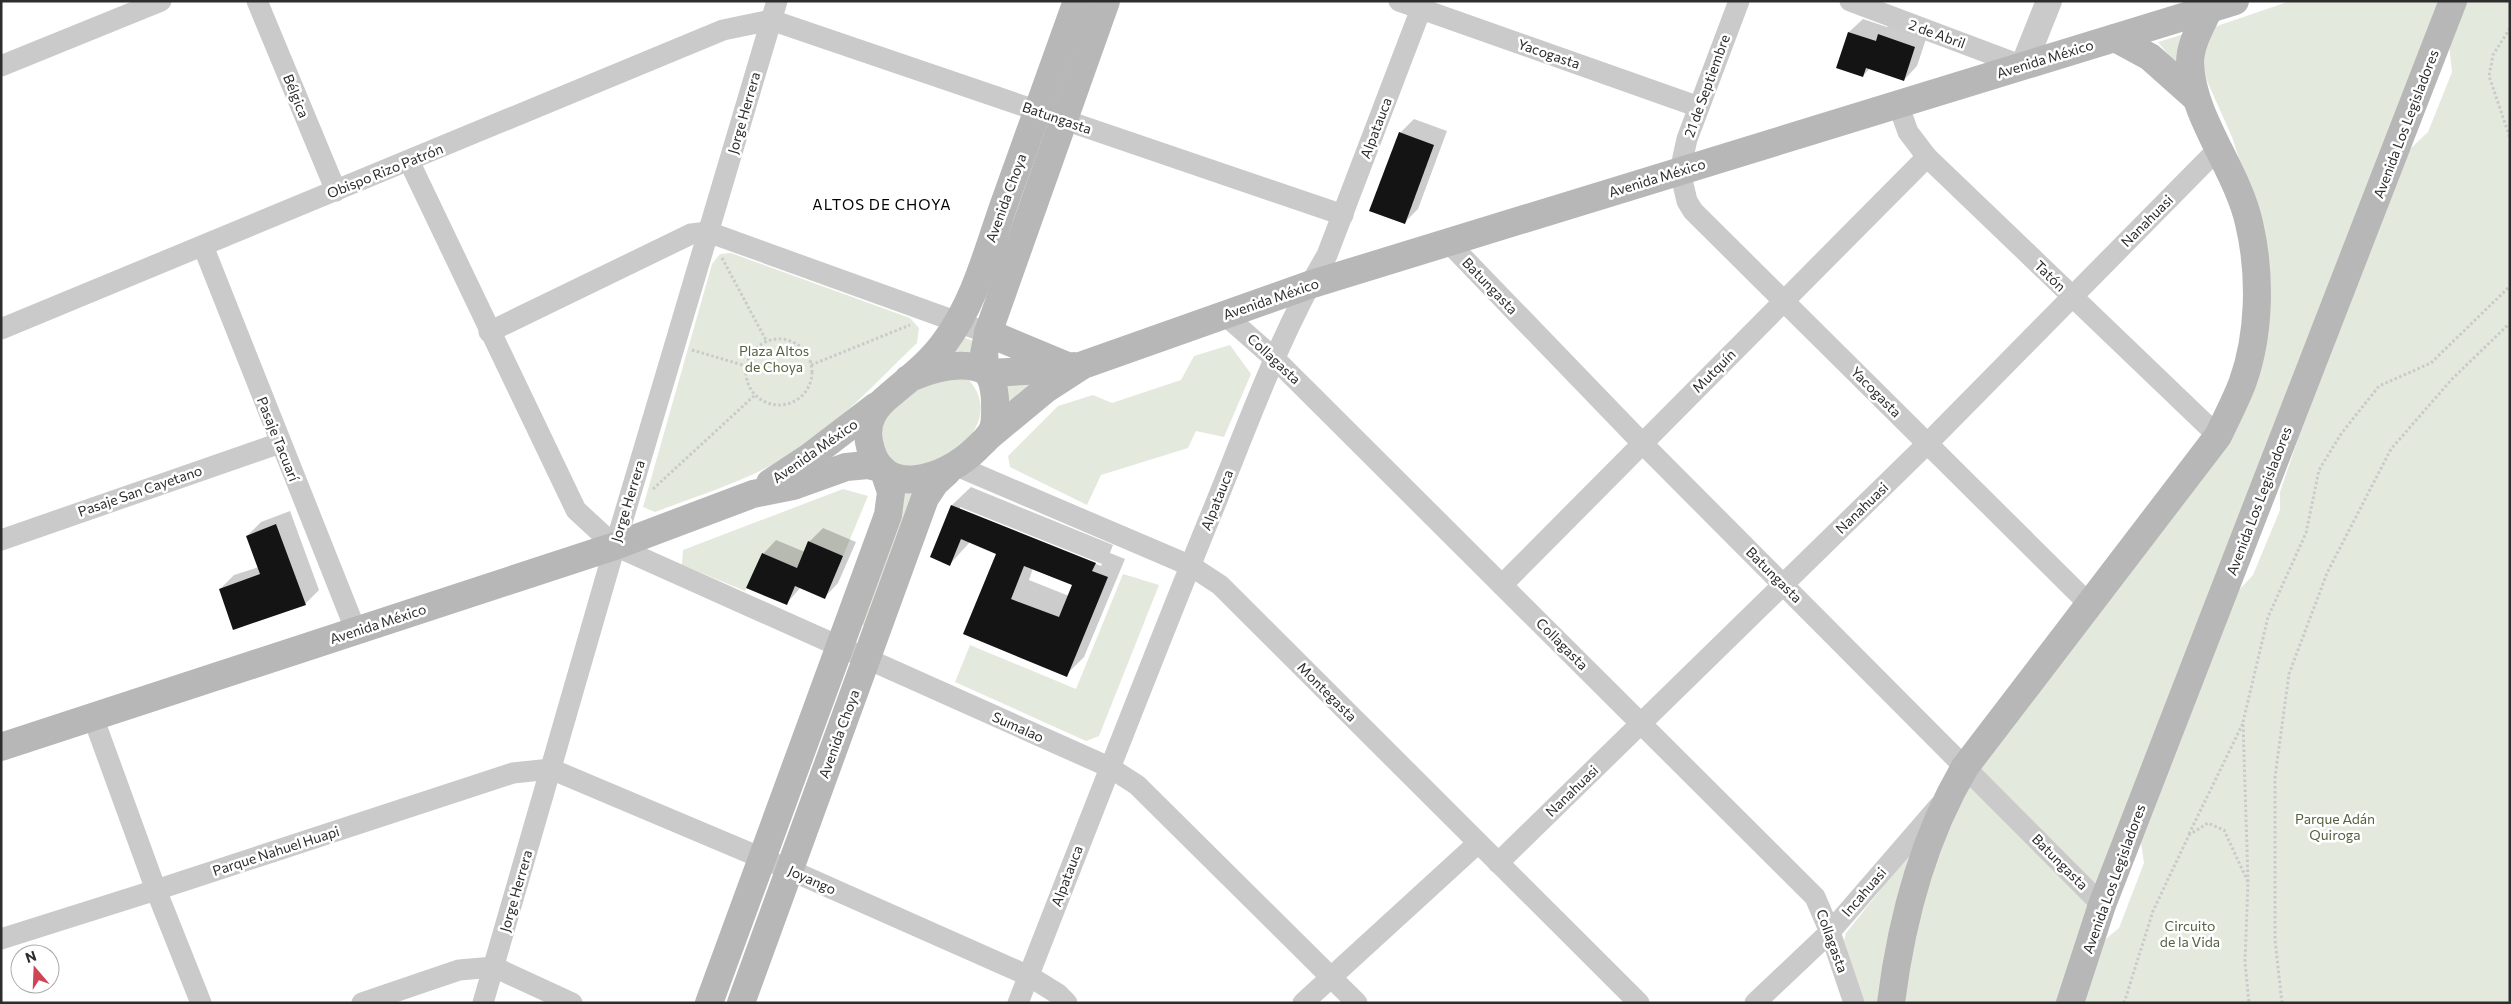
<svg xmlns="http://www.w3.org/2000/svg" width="2511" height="1004" font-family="Commissioner,sans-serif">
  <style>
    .green { fill: #e4e9dd }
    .shadow { fill: #0003; fill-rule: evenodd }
    .building { fill: #141414; fill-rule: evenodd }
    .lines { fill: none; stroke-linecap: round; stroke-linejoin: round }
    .path { stroke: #cacaca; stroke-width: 3; stroke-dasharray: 2.5 2.5; stroke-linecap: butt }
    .minor { stroke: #cacaca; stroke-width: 21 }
    .tertiary { stroke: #cacaca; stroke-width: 26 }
    .secondary { stroke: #b7b7b7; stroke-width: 28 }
    .labels { text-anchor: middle; stroke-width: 5; stroke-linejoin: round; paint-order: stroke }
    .street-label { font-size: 14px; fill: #2d2d2d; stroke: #fff }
    .park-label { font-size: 14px; fill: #526340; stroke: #fff }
    .neighbourhood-label { font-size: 15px; letter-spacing: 1px; fill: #000; stroke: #fff }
  </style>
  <rect width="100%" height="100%" fill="#fff"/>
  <g class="green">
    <path d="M2290,1H2445L2057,1003H1902C1906,977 1909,949 1915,923C1930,866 1954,812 1983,762L2251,391L2244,174L2232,137L2207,81L2202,61L2208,36L2217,26Z"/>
    <polygon points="2467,1 2510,1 2510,1003 2081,1003 2101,943 2119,928 2144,863 2141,843 2239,590 2253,575 2280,510 2280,492 2298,439 2409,150 2428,132 2452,72 2449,44"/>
    <polygon points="2184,34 2181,70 2158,42"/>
    <path d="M731,253L910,318L919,328L917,343C877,381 838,425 791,454C750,480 700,495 655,512L643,507L712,264L720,254Z"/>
    <polygon points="960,336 976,342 977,361 944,357"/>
    <polygon points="1230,345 1251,374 1224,437 1196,431 1188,448 1101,475 1087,505 1010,467 1008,456 1058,406 1093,395 1112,403 1181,380 1194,356"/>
    <path d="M941,375L969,380C987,402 983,421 966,442C963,446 960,452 956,454C943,462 922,465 908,470L881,454L880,421L889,407Z"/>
    <polygon points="1045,378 1003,418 1003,381"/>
    <polygon points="843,489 868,496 843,556 808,541 797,568 762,553 745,591 682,565 683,550"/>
    <polygon points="919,491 867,626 858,623 902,492"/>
    <polygon points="1123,574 1159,585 1099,736 1086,741 955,682 970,645 1076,689"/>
    <polygon points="1918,843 1879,1003 1864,1003 1844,941 1846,933"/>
  </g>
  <g class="shadow">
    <polygon points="1863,19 1887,27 1893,21 1928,33 1917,66 1904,80 1870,68 1863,76 1837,67 1849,32"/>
    <polygon points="1414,119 1447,131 1418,209 1405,222 1400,133"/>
    <path d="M971,487L1113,545L1110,553L1125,559L1084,657L1066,675L965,634L998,553L970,542L950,564L931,557L952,505ZM960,507L1102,564L1101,566L960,509ZM1033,568L1074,584L1069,596L1029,580Z"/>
    <polygon points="290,511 319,590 306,603 234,628 220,589 234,575 259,567 247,536 261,522"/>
    <polygon points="823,528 856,542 838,583 825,597 801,587 786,604 763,554 776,540 805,552 809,542"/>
  </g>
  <g class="building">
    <polygon points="1848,32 1876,41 1878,34 1915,47 1904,81 1866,68 1863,77 1836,68"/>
    <polygon points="1399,132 1434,145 1405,224 1369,211"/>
    <path d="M951,505L1096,563L1092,571L1108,577L1067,677L963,634L996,554L961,539L950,566L930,557ZM1024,566L1072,585L1059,617L1011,599Z"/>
    <polygon points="276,524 306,605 233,630 219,589 260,574 246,536"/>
    <polygon points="808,541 843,556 825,599 795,586 787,605 746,588 762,553 797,568"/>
  </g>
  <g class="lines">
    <g class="path">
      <polyline points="2510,28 2493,55 2489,76 2510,138"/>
      <polyline points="722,258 767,342"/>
      <circle cx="779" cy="372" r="33"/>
      <polyline points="692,350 746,366"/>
      <polyline points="811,365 910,325"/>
      <polyline points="653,489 755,395"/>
      <polyline points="2189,834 2243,723"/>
      <polyline points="2248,882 2243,722 2268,617 2306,533 2319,470 2341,434 2379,386 2431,363 2510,286"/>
      <polyline points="2124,1003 2153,911 2189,835 2208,823 2224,830 2248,882 2245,962 2249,1003"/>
      <polyline points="2282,1003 2275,940 2275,777 2289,674 2327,573 2391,449 2452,379 2510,323"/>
    </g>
    <g class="minor">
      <polyline points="257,1 336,191"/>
      <polyline points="1399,1 1699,107"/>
      <polyline points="1739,1 1687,139 1680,171 1687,201 1693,211 2089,604"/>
      <polyline points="1850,1 2023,66"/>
      <polyline points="1,66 161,1"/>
      <polyline points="1898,104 1908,132 1927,157 2218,436"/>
      <polyline points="409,161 576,510 615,546 1109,767 1137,785 1357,1003"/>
      <polyline points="1448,242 1642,443 2102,905"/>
      <polyline points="203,246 356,631"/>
      <polyline points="1225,315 1275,359 1815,897 1830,932 1854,1003"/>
      <polyline points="1,329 723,30 771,20 1343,215"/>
      <polyline points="489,332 691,234 708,232 988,333"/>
      <polyline points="957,466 1191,566 1220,585 1639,1003"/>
      <polyline points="1,540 280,443"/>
      <polyline points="1502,585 1927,157"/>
      <polyline points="93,717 156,890 201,1003"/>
      <polyline points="1498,863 1928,443 2219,148"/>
      <polyline points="1,939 156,890 513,773 551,769 790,870 1029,976 1058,994 1067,1003"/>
      <polyline points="362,1003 459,970 494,967 572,1003"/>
      <polyline points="483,1003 615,546 777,1"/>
      <path d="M1018,1003C1081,842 1143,682 1208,522C1245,433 1277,339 1327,255L1424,1"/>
      <polyline points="1303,1003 1478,843"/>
      <polyline points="1755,1003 1830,932 1939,806"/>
    </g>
    <polyline class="tertiary" points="2023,66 2049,1"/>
    <g class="secondary">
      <polyline points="2115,38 2150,57 2196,98"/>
      <polyline points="988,333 1067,366"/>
      <polyline points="986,371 984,354 988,333 1106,1"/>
      <polyline points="989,373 1045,370 1074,366"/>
      <path d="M908,379C931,369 962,359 986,371C993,379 994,389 995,399C995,409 996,420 993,429C989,438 982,443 976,449C946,479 880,502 869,442C865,420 875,407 891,394C910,378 930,363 945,342C974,303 987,253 1003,207C1028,139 1052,70 1077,1"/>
      <polyline points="988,437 1046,389 1083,365 1309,285 2235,1"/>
      <polyline points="770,483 808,458 876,406"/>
      <polyline points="1,747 615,546 753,494 793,486 846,467 868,465 881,468"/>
      <polyline points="709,1003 888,515 891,492 884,471"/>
      <polyline points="741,1003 925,498 935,483 947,472"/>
      <path d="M1891,1003C1901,922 1923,838 1965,767L2218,436C2226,419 2235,402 2242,384C2260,335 2261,274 2249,223C2237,169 2192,118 2190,63C2190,44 2201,26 2209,9"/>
      <polyline points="2070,1003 2102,905 2453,1"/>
    </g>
  </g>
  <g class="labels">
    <g class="street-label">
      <text transform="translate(1937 34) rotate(20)" y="5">2 de Abril</text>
      <text transform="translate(1549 54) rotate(19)" y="5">Yacogasta</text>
      <text transform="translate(2045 59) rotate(-17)" y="5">Avenida México</text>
      <text transform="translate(1707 86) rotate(-70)" y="5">21 de Septiembre</text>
      <text transform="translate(296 96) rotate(68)" y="5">Bélgica</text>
      <text transform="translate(744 113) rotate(-74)" y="5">Jorge Herrera</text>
      <text transform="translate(1057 118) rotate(19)" y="5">Batungasta</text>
      <text transform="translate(2406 124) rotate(-69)" y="5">Avenida Los Legisladores</text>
      <text transform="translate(1376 128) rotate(-69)" y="5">Alpatauca</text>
      <text transform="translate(385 171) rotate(-22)" y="5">Obispo Rizo Patrón</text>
      <text transform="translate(1657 178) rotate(-17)" y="5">Avenida México</text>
      <text transform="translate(1006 198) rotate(-70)" y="5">Avenida Choya</text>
      <text transform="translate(2147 221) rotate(-45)" y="5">Nanahuasi</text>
      <text transform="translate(2050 276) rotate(44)" y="5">Tatón</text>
      <text transform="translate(1490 286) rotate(46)" y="5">Batungasta</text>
      <text transform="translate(1271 299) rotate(-19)" y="5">Avenida México</text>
      <text transform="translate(1274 359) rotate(43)" y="5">Collagasta</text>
      <text transform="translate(1714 371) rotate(-45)" y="5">Mutquín</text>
      <text transform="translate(1876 392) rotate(45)" y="5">Yacogasta</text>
      <text transform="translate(278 439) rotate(68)" y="5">Pasaje Tacuarí</text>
      <text transform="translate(815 451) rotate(-35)" y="5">Avenida México</text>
      <text transform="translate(140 491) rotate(-19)" y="5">Pasaje San Cayetano</text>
      <text transform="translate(1217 500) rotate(-68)" y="5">Alpatauca</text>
      <text transform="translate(628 501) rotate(-73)" y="5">Jorge Herrera</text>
      <text transform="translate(2259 501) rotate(-69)" y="5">Avenida Los Legisladores</text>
      <text transform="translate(1862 508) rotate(-44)" y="5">Nanahuasi</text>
      <text transform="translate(1774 575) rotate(45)" y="5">Batungasta</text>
      <text transform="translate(378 624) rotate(-18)" y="5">Avenida México</text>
      <text transform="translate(1562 644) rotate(45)" y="5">Collagasta</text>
      <text transform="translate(1327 692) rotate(45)" y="5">Montegasta</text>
      <text transform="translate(1018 727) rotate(24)" y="5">Sumalao</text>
      <text transform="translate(839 734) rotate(-70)" y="5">Avenida Choya</text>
      <text transform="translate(1572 791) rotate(-44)" y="5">Nanahuasi</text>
      <text transform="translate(276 851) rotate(-18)" y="5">Parque Nahuel Huapi</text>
      <text transform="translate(2060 862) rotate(45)" y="5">Batungasta</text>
      <text transform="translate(1067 876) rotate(-69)" y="5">Alpatauca</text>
      <text transform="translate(2114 879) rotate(-70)" y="5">Avenida Los Legisladores</text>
      <text transform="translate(812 880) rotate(24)" y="5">Joyango</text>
      <text transform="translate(516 891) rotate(-74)" y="5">Jorge Herrera</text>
      <text transform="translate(1864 892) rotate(-49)" y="5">Incahuasi</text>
      <text transform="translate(1832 941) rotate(70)" y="5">Collagasta</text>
    </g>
    <g class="park-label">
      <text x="774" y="356">Plaza Altos<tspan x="774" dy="16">de Choya</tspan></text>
      <text x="2335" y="824">Parque Adán<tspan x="2335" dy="16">Quiroga</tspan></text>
      <text x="2190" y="931">Circuito<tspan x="2190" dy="16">de la Vida</tspan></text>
    </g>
    <g class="neighbourhood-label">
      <text x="882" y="210">ALTOS DE CHOYA</text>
    </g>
  </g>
  <rect width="2511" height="1004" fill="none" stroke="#2d2d2d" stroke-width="5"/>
  <g transform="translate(35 969) rotate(341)"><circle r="24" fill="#ffffff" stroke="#ababab"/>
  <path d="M0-4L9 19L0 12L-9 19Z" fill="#cf4555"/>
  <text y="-8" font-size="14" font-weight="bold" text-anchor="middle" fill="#2d2d2d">N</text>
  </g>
</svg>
